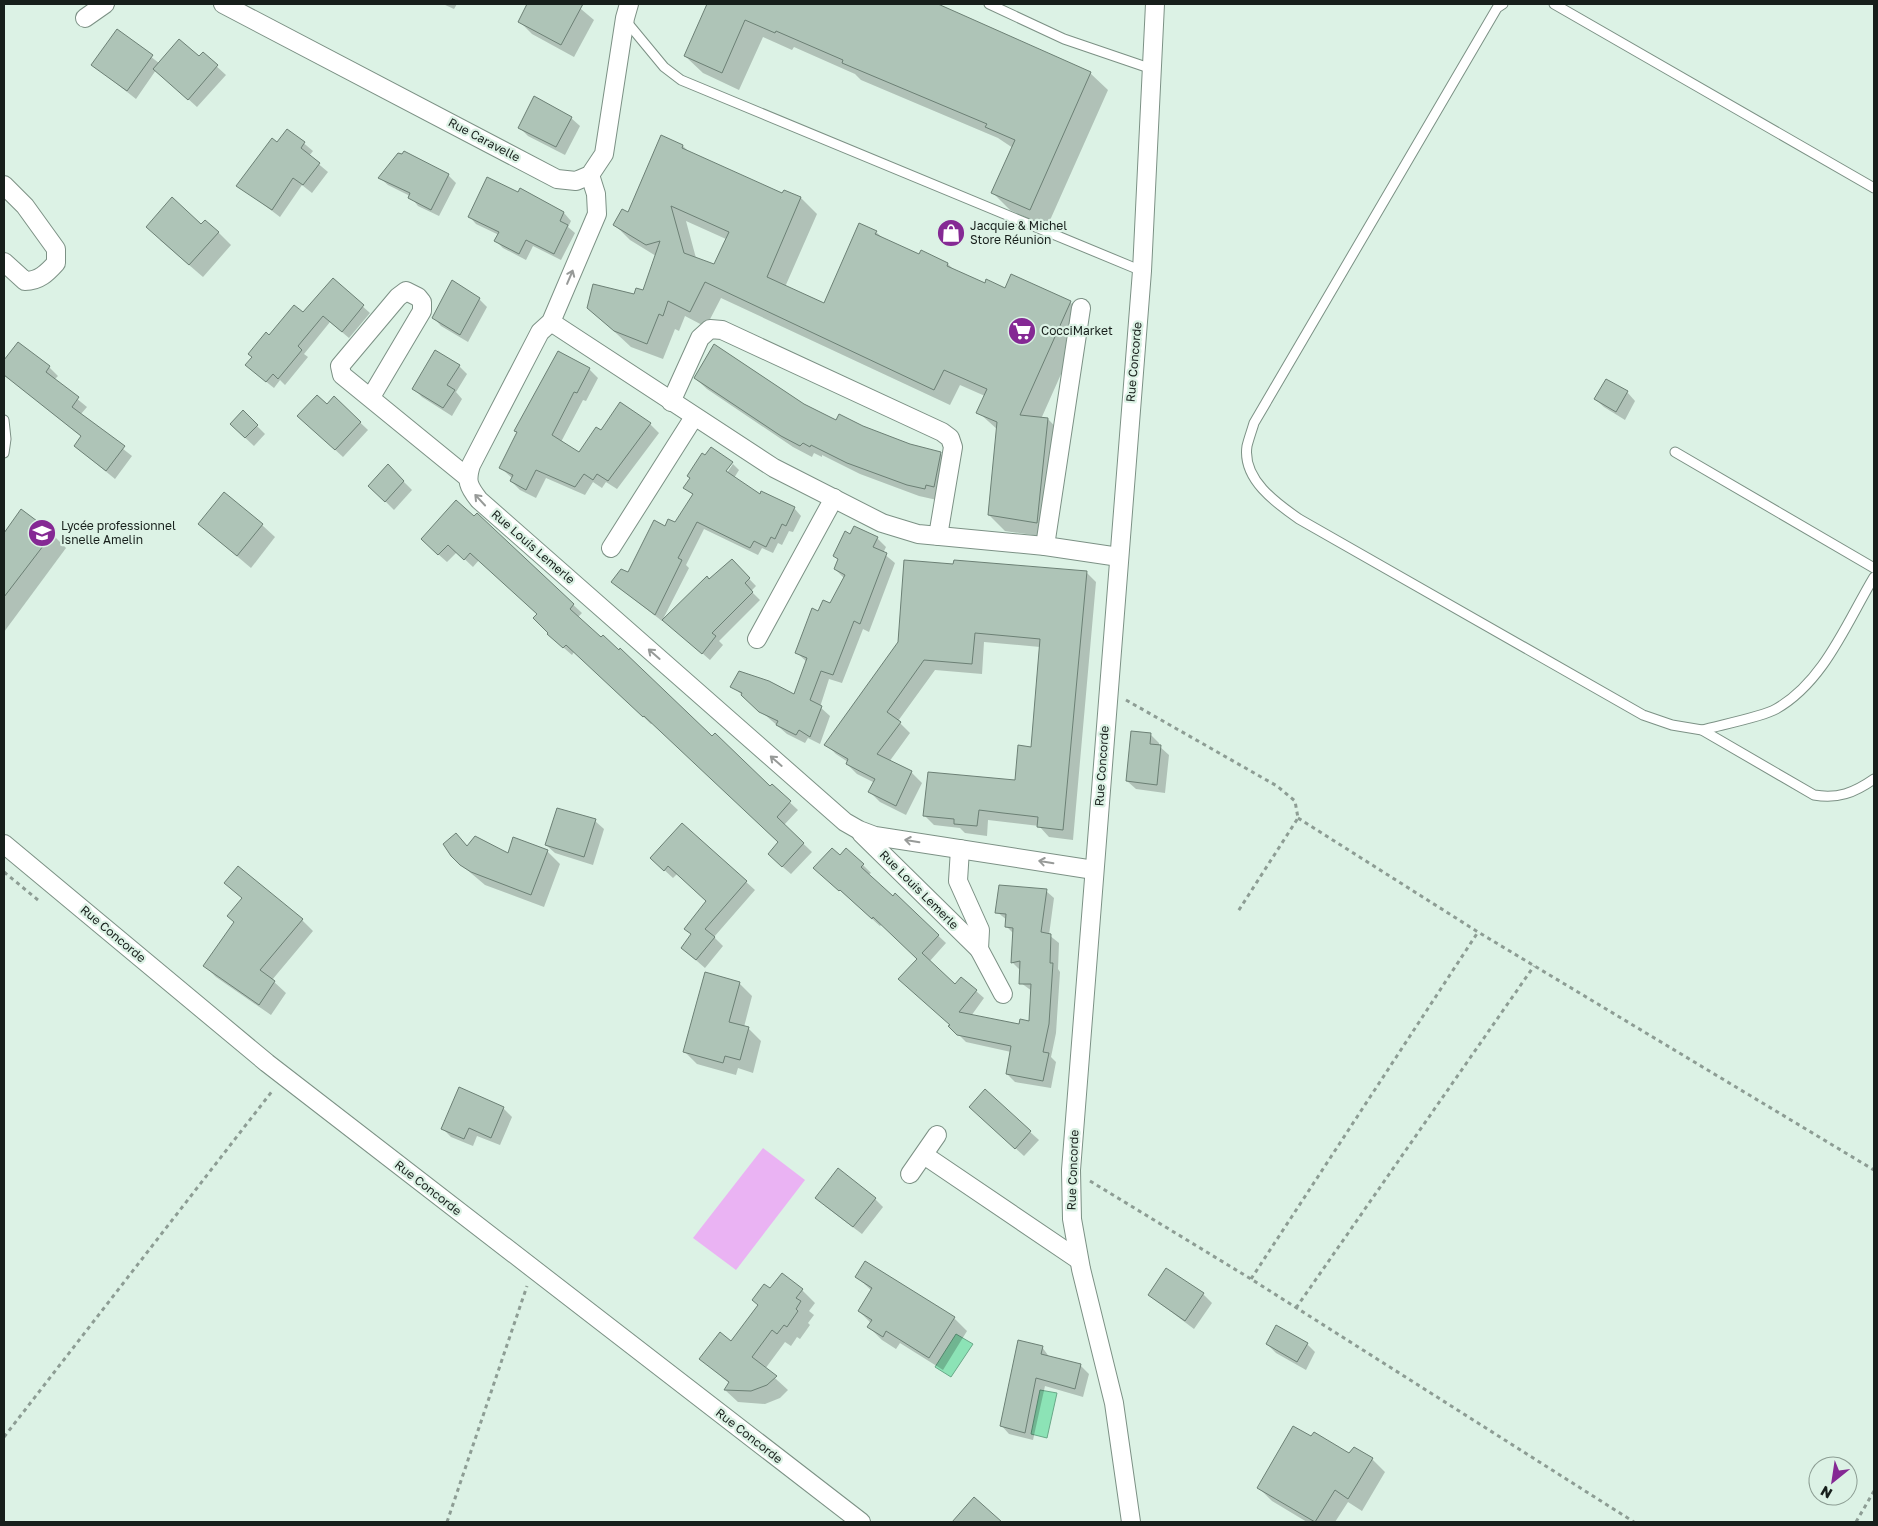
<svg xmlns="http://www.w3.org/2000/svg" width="1878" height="1526" font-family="'Golos Text',sans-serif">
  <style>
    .green { fill: #eab3f3 }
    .water { fill: #8ce3b6; stroke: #69a888 }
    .shadow { fill: #0003; fill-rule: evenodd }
    .building { fill: #aec4b7; stroke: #6c8075; fill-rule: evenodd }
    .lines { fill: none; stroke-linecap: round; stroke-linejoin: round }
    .lane-casing { stroke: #7c9185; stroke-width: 11 }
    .street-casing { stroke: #7c9185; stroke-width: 20 }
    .path { stroke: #8d9d94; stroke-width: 3; stroke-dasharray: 4 4; stroke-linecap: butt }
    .lane { stroke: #fff; stroke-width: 9 }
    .street { stroke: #fff; stroke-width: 18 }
    .oneway { stroke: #979a98 }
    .labels { text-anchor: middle; stroke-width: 4.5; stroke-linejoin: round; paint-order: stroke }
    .street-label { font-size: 12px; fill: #171f1b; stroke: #dcf2e5 }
    .poi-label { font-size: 12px; fill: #171f1b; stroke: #dcf2e5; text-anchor: start }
  </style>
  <rect width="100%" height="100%" fill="#dcf2e5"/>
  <polygon class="green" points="763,1148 805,1180 736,1270 693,1238"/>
  <g class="water">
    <polygon points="956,1334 973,1344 951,1377 935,1367"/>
    <polygon points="1040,1390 1057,1393 1047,1438 1031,1434"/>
  </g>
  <g class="shadow">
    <polygon points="443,4 457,4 454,9"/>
    <polygon points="529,4 575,4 594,20 574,57 532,34 519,21"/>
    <polygon points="709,4 935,4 1090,73 1108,90 1047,227 1010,210 993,193 1013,148 998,138 861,80 855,74 794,47 792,50 763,37 739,90 703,73 685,56"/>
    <polygon points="117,31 159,63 199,58 203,54 226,75 197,107 156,70 136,99 93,65"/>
    <polygon points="571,118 580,126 565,155 528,136 519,127"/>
    <polygon points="288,130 313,151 309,156 328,172 312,193 302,185 280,217 238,185"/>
    <path d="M662,137L683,146L690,153L783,195L784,191L801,198L817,214L785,287L824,305L876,232L884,239L920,256L948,264L955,271L985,284L1070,302L1086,318L1041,419H1048L1064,436L1053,538L1005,531L989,515L998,430L978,412L985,396L960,385L950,405L721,298L706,327L685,316L679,331L675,329L663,359L631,347L589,308L643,292L656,256L630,240L614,224L628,214ZM686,221L726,239L714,265L696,258Z"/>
    <polygon points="448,175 456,183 439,216 418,206 410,196 388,185 380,178"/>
    <polygon points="520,190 564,213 571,221 568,227 575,233 561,260 533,246 526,260 503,248 496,241 499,235 476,224 469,216 518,193"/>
    <polygon points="202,226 218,232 231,245 203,277 160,240"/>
    <polygon points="333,280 370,313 349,338 330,322 304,354 308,357 285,385 280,380 274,388 254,372 253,357 269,336 304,314"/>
    <polygon points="479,299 487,307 468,342 441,326 434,318"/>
    <polygon points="18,344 49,367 58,376 54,380 87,407 80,415 132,456 115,479 75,446 82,437 4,374 7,371 4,368 4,362"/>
    <polygon points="459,366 467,374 456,392 462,399 452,416 422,397 414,389"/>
    <polygon points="589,369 598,378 586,401 583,400 561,442 580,454 602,432 650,424 659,433 617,489 606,482 602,488 593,482 585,495 546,478 536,498 520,490 511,481 512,478 501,468"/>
    <polygon points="695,378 803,405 836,422 862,428 910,445 941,454 952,465 937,500 919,496 860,474 822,455 822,457 814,453 812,457 793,447 707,389"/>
    <polygon points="1627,392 1635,401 1625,420 1604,407 1595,399"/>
    <polygon points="334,398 368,430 343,457 306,423"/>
    <polygon points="243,412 265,434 254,446 240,433"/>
    <polygon points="733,464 739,470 734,478 761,496 794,508 801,516 793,532 789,531 782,545 778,543 773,553 762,548 758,555 704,529 686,565 689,568 662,621 612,582 628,573 666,527 675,524 694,496 685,487 722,475 724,477"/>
    <polygon points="388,466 412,490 394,510 378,494"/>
    <polygon points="21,511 52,534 66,548 4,632 4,535"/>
    <polygon points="477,515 582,613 577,618 770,788 772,786 798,810 784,825 812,852 791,874 777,862 779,843 653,723 651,724 574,652 572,655 557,642 538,615 479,560 473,567 457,552 447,562 430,547"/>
    <polygon points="199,524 262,525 275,537 251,568"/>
    <polygon points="850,535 877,538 886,547 883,553 895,563 869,632 863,629 842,683 829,679 820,707 830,716 820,744 808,738 805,743 787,734 732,686 794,696 807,662 797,653 819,613 831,605 845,579 835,569 839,560 834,556"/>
    <polygon points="731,560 756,586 751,591 760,600 719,641 723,645 710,660 664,620"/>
    <polygon points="955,565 1086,572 1096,582 1073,840 1049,837 1039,826 988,820 987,836 965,833 960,828 934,825 924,815 1016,782 1032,748 1040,647 984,642 982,674 935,670 898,721 910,733 889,762 912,773 922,783 906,815 880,802 870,792 875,783 857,774 847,764 848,762 836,754 826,744"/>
    <polygon points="1150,734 1159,743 1159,746 1169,755 1165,793 1136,789 1127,781"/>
    <polygon points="595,821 604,829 593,865 555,853 546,845"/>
    <polygon points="682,824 755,890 714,937 723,946 705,968 682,948 692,935 685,928 707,901 677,874 673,878 660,866"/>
    <polygon points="456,835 468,847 509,855 547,851 560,864 544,907 485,885 465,868 452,855"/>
    <polygon points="840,856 863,865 871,873 868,875 893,898 895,895 946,943 929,962 956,986 976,991 984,998 971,1016 1020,1026 1030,1022 1032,991 1021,983 1020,970 1012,962 1014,934 1006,926 1007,920 997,912 1046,891 1054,898 1049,935 1059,943 1058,969 1060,972 1056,1033 1051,1057 1056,1062 1051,1088 1015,1082 1007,1074 1011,1052 966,1042 950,1026 918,959 882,924 880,926 823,875"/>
    <polygon points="226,883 302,920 313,931 272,980 286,993 271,1015 216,977 205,966 235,923 243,899"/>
    <polygon points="739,983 752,996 744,1027 748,1028 761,1041 753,1073 738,1068 736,1075 697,1064 684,1051"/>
    <polygon points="503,1108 512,1117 500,1145 477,1136 473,1146 451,1137 443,1129"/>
    <polygon points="979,1115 1030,1132 1039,1140 1024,1156"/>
    <polygon points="875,1199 883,1207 862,1234 825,1206"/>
    <polygon points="1166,1270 1203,1294 1212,1303 1194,1329 1149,1295"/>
    <polygon points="857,1277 954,1318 967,1331 943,1370 900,1343 896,1349 882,1340 869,1327 871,1323 859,1311 872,1291"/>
    <polygon points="771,1290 802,1290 815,1303 809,1311 814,1315 808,1323 810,1325 800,1339 797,1337 791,1346 785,1342 765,1369 788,1390 780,1398 765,1404 738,1402 725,1390 729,1383 701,1359 731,1342"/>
    <polygon points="1267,1344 1307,1344 1315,1352 1306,1370 1276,1353"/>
    <polygon points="1042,1347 1050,1358 1080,1365 1089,1374 1083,1397 1045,1386 1033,1440 1009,1434 1001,1425"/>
    <polygon points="1355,1448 1372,1459 1385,1472 1362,1511 1348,1502 1335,1522 1307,1522 1272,1501 1259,1488 1349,1454"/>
  </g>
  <g class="building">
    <polygon points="527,4 583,4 561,45 518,22"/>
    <polygon points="707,4 938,4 1091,72 1030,210 991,193 1015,140 985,127 987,124 842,63 843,60 776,31 775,33 745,20 722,73 684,56"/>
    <polygon points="117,29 153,55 127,91 91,65"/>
    <polygon points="179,39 199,56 203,52 218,65 188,100 153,69"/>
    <polygon points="534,96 572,117 556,147 518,128"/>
    <polygon points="287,129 305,142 301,148 320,163 303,185 293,178 272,210 236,186 272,138 277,142"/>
    <path d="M661,135L683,145L682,148L782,193L784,190L801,197L767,277L824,303L859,223L877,231L875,234L919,254L921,250L948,263L947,266L985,283L986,279L1005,288L1011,274L1071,301L1020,415L1048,418L1037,523L988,515L997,422L976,413L987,389L944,370L934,390L705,282L690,312L668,301L663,316L659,314L647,344L614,331L587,308L593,284L634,294L636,288L643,290L660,241L646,245L613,225L622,209L628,212ZM671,206L729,232L714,264L684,253Z"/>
    <polygon points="404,151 449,174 431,210 408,198 410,193 378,178 398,153 402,154"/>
    <polygon points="487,177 518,192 520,188 564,212 560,221 568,225 554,254 526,240 519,254 494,241 499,232 468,217"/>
    <polygon points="172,197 201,224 205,220 219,232 189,265 146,227"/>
    <polygon points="333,278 364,305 342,332 323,316 298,346 302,350 278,379 273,374 266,382 245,365 252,357 248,354 266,332 269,335 294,305 303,312"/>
    <polygon points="452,280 480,298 460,335 432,318"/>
    <polygon points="18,342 50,366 46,372 79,397 72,407 125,446 106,471 74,446 81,436 4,375 4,360"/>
    <polygon points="714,344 804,404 836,420 839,414 863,426 910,444 941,452 934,487 926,485 925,489 907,485 847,463 811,445 810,447 803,443 800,446 781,436 694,378"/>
    <polygon points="435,350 460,365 447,385 455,390 443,408 412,389"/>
    <polygon points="558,351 590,368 577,393 574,392 552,435 579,452 596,427 601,430 620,402 651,423 608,481 597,474 593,480 584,474 575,487 536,470 526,490 510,481 513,475 499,468 517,432 514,431"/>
    <polygon points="1606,379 1628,391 1616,412 1594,399"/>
    <polygon points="317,395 327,404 334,396 361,422 335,450 297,416"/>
    <polygon points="243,410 258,425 245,438 230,424"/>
    <polygon points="711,447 733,462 726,471 760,494 761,491 795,507 786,526 782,524 775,539 771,537 766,547 754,541 750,548 697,522 678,558 682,560 655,615 611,582 621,569 628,572 654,520 665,526 668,519 675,522 693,494 683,488 690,478 687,476 702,453 705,455"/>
    <polygon points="388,464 404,481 385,502 368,486"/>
    <polygon points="224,492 263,524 237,556 198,524"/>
    <polygon points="456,500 474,516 477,513 574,604 570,609 601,637 603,635 619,650 620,648 712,736 715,733 770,786 772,784 791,801 777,817 804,843 782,867 768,854 778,842 644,716 643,717 566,645 563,648 547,634 548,633 533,618 537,614 470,553 464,560 448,545 438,555 421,539"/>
    <polygon points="21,509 53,533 4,597 4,533"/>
    <polygon points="854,526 878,537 873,547 887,553 860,624 854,621 833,675 821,671 810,700 822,706 810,737 799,730 796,735 776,725 778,721 759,712 741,695 742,693 730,687 739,671 769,681 794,694 807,658 795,653 812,608 818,611 823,600 830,603 845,575 834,569 838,559 833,556 845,531 850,534"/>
    <polygon points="732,559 750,578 745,583 753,592 712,633 716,636 702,654 662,620 707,576 709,579"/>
    <polygon points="904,560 953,564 954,560 1087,571 1063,830 1037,827 1038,817 1003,813 979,810 977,826 954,824 954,819 923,816 928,772 1015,780 1018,745 1031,747 1040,639 975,633 972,664 924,660 887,712 901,722 877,754 912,771 896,806 868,792 875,779 846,764 848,759 824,745 898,642"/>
    <polygon points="1131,731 1151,733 1150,744 1161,745 1157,785 1126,781"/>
    <polygon points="557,808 596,819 584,857 545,845"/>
    <polygon points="682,823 747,881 705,929 715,937 696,960 681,948 691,934 684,929 706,901 668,866 664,871 650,858"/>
    <polygon points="456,833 467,846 475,836 508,853 513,837 548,850 531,895 471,872 460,865 451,856 443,844"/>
    <polygon points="832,848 840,855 846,848 864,864 861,867 893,896 895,893 939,935 922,953 955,984 961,977 977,990 959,1012 1019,1024 1020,1019 1029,1021 1031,984 1019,984 1020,961 1011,963 1013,928 1005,927 1006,914 995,913 999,885 1047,889 1041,932 1051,934 1050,963 1053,963 1049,1024 1043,1052 1049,1053 1043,1081 1006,1074 1011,1046 957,1035 948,1026 950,1025 898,979 917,959 873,917 872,919 840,890 839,891 813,868"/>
    <polygon points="238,866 303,919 260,970 275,981 259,1005 203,966 234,922 227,916 242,898 224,883"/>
    <polygon points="705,972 740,982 729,1022 749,1027 740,1060 725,1056 723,1063 683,1052"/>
    <polygon points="459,1087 504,1107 491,1138 469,1128 464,1139 441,1129"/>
    <polygon points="985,1089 1031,1131 1015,1149 969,1107"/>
    <polygon points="838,1168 876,1198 853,1227 815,1198"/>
    <polygon points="865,1261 955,1317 929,1358 886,1331 883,1337 867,1327 872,1320 858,1311 872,1288 855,1277"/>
    <polygon points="1166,1268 1204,1293 1185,1321 1148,1295"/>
    <polygon points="782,1273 803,1289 796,1298 801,1301 796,1309 798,1311 787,1327 784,1325 777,1334 772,1330 752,1357 777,1376 767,1385 751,1391 724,1390 729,1382 699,1359 720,1332 731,1341 758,1305 752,1300 764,1284 770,1288"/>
    <polygon points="1276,1325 1308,1343 1297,1362 1266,1344"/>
    <polygon points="1018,1340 1043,1346 1041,1354 1081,1364 1075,1389 1036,1378 1025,1433 1000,1426"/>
    <polygon points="1293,1426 1311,1436 1314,1432 1349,1453 1354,1447 1373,1458 1348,1499 1335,1490 1315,1522 1257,1488"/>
    <polygon points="974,1497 1002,1522 952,1522"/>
  </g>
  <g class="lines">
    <defs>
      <g id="lane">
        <polyline points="989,4 1064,39 1152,69"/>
        <path d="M1503,4L1497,8L1254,423C1252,430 1249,438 1247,446C1242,479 1276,503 1299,519L1643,715L1672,725L1702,730L1814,795C1838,799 1854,793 1874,779"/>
        <polyline points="1554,4 1874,188"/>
        <polyline points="626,21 664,67 681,80 1142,271"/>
        <polyline points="4,420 6,439 4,453"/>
        <polyline points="1675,452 1874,568"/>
        <path d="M1702,730C1720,725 1762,717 1776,709C1824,682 1847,622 1874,577"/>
      </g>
      <g id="street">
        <polyline points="223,4 557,179 576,181 590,175 604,154 625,18 629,4"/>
        <polyline points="85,18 105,4"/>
        <path d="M590,175L596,194L597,214L551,322L540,332L471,465C466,481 468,486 479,500L845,822L859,830L875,836L1094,870"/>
        <path d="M4,185L25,206L56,249V263C47,273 39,281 25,281L4,262"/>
        <polyline points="551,322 774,468 882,523 918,534 1045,546 1119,557"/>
        <polyline points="371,397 422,311 422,302 418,297 406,291 398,297 340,366 342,375 467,477"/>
        <polyline points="671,402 700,338 710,329 722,330 942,432 950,438 953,447 938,536"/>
        <polyline points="1045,546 1081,308"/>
        <polyline points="611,548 694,417"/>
        <polyline points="757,639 834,498"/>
        <polyline points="861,833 979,949"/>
        <polyline points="4,844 267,1063 861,1522"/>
        <polyline points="960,849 958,881 980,930 979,949 1003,994"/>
        <polyline points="924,1155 1079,1260"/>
        <polyline points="910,1174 937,1135"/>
        <polyline points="1131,1522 1114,1403 1081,1269 1072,1219 1071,1170 1142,271 1155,4"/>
      </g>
    </defs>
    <use href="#lane" class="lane-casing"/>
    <use href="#street" class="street-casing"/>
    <g class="path">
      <polyline points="1126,700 1277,786 1295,801 1298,818 1237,913"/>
      <polyline points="1298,818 1478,932 1874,1170"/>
      <polyline points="4,872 38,900"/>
      <polyline points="1090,1181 1251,1279 1634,1522"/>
      <polyline points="1251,1279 1478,932"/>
      <polyline points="1296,1308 1534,966"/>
      <polyline points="4,1437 273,1090"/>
      <polyline points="447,1522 527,1286"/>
      <polyline points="1856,1522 1874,1491"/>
    </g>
    <use href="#lane" class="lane"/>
    <use href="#street" class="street"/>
  </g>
  <defs><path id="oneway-shaft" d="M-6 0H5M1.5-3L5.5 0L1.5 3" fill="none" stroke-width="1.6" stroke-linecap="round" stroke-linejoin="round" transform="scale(1.25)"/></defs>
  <g class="oneway">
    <use href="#oneway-shaft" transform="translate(570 277) rotate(-67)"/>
    <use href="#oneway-shaft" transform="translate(480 500) rotate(-133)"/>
    <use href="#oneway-shaft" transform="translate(654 654) rotate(-139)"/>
    <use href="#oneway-shaft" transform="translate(776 761) rotate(-139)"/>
    <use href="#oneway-shaft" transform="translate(912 841) rotate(-171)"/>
    <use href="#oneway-shaft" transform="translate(1046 862) rotate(-171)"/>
  </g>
  <defs>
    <symbol id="shop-disc" viewBox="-11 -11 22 22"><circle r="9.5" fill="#852994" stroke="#dcf2e5"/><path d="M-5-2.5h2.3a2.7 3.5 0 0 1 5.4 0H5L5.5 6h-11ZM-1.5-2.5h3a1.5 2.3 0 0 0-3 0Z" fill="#fff"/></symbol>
    <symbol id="supermarket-disc" viewBox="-11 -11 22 22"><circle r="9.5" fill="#852994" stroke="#dcf2e5"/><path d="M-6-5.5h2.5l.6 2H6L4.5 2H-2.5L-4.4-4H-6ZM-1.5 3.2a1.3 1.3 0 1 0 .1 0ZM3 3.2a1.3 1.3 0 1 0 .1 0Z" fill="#fff"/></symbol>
    <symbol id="school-disc" viewBox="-11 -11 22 22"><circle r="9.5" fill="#852994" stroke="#dcf2e5"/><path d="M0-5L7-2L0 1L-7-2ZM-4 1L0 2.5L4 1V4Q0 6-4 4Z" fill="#fff"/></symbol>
  </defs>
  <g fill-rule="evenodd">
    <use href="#shop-disc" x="935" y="217" width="32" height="32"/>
    <use href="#supermarket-disc" x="1006" y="315" width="32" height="32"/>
    <use href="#school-disc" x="26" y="517" width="32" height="32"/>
  </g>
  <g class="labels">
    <g class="street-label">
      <text transform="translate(484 140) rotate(28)" y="4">Rue Caravelle</text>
      <text transform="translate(1134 362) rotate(-85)" y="4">Rue Concorde</text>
      <text transform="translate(533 547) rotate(41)" y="4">Rue Louis Lemerle</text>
      <text transform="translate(1102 766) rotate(-86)" y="4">Rue Concorde</text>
      <text transform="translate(919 890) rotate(45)" y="4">Rue Louis Lemerle</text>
      <text transform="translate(113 934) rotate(40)" y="4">Rue Concorde</text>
      <text transform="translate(1073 1170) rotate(-88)" y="4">Rue Concorde</text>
      <text transform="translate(428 1188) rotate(38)" y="4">Rue Concorde</text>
      <text transform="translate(749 1436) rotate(38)" y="4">Rue Concorde</text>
    </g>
    <g class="poi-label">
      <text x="970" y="230">Jacquie &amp; Michel<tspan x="970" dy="14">Store Réunion</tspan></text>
      <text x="1041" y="335">CocciMarket</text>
      <text x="61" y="530">Lycée professionnel<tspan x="61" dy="14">Isnelle Amelin</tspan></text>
    </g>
  </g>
  <rect width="1878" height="1526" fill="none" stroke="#171f1b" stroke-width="10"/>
  <g transform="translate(1833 1481) rotate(210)"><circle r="24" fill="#dcf2e5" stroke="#8d9e94"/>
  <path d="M0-4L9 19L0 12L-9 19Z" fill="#852994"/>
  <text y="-8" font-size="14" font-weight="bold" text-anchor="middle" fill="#171f1b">N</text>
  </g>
</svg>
